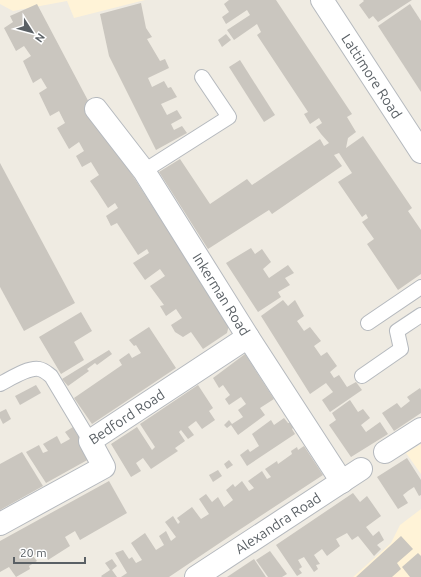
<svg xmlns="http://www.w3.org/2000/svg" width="421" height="577" font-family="Ubuntu,sans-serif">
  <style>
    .commercial { fill: #fff3d7 }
    .building { fill: #cac6bf }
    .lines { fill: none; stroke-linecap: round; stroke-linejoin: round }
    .lane-casing { stroke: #b5b9be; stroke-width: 16 }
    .street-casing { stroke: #b5b9be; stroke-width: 24 }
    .lane { stroke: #fff; stroke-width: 14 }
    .street { stroke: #fff; stroke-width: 22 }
    .labels { text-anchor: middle; stroke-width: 3; stroke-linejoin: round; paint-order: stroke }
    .street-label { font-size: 14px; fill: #5a6065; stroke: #fff }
  </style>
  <rect width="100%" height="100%" fill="#efebe2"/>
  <g class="commercial">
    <polygon points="0,0 145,0 74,18 67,1 13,11 0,4"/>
    <polygon points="421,444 421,474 406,453"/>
    <polygon points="421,509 421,577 353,577 391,543 400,525"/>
  </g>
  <g class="building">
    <polygon points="229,0 276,0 352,114 347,117 356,132 348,138 346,148 363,136 412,208 408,211 421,230 421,274 398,290 367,244 374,239 362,222 368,218 366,214 362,217 338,182 352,173 339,153 334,155 342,166 272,214 269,210 208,249 159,172 180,159 210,204 247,179 252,185 320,139 324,146 329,143 321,134 316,127 322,123 319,118 310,124 304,114 308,112 257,35 261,32 257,24 234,40 227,30 250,15 247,10 226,24 222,17 229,12 224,4"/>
    <polygon points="363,0 412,0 378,22 373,16 369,19 359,5 364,1"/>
    <polygon points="141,3 146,28 152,37 147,39 160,61 165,59 169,68 148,78 152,87 164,81 168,88 171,87 177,97 161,104 167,115 177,110 182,118 171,124 174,130 182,126 187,133 156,150 109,56 100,14"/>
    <polygon points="37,4 93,110 120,153 129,170 229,325 227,333 203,349 191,332 183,337 175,332 171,325 182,318 176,309 166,316 160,306 164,305 150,286 165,276 160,269 145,280 133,263 149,253 147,249 138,255 117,223 111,226 106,216 118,208 115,203 108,208 97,191 90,181 99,175 91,162 82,167 76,156 84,151 79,142 69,149 57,128 65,123 59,111 50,116 39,93 47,88 41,78 33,83 23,61 31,56 24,46 16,51 4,28 13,22 10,16"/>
    <polygon points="410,4 421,21 421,92 378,26"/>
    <polygon points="226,34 231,40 222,47 218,40"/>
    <polygon points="240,60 275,115 264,122 229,67"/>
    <polygon points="0,163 75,303 24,331 0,287"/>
    <polygon points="251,248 255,254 262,249 271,262 263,269 269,278 288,265 294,273 285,278 290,285 278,292 281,297 258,312 226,263"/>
    <polygon points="283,300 288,306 295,300 304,316 297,321 304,331 310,327 321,341 314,346 321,356 327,352 337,366 330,372 334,378 339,375 347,387 356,382 362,390 330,412 322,400 333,392 326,383 310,394 261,316"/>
    <polygon points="81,312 92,331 74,342 84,360 61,374 39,337"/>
    <polygon points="149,327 176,368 92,424 74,398 122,365 119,360 129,353 132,358 141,353 136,345 134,346 129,340"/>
    <polygon points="109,350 112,354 97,365 95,363 87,369 89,371 68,386 62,379"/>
    <polygon points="245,354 274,399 260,408 265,415 238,435 231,425 227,428 224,425 229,420 232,424 243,417 238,410 246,404 241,397 229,405 225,399 230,395 223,385 219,388 213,378"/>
    <polygon points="36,385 41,393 20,405 15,396"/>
    <polygon points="198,385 213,408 209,411 215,420 202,429 196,421 188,427 194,435 188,439 181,430 179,432 185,441 175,448 178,451 151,469 143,458 136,463 141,471 131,477 111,444 137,427 152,450 155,447 140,424"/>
    <polygon points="420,388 421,390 421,413 394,431 382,413 397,403 401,408 410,401 407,397"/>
    <polygon points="350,400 358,412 363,409 370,418 361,425 366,432 380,422 388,434 351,457 329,425 336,420 332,413"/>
    <polygon points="6,409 11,419 3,424 0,418 0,412"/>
    <polygon points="284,418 288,423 290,423 294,427 292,429 295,434 247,466 240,455 248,449 250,452 259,446 252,434 271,420 274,425"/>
    <polygon points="73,427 91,458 46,483 26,452 39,445 43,453 48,451 43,444 57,436 61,444 70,439 65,432"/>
    <polygon points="304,446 323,475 233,534 169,577 121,577 127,573 115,553 123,550 129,559 132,557 136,563 142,560 131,543 145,533 156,550 164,545 159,536 166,531 171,541 176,537 165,522 173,516 178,524 180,522 177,518 192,507 201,519 209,514 199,499 206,494 212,502 218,497 224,507 233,500 226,490 233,484 235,487 242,481 249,491 254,488 248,481 262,471 267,479 271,477 265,469 277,461 278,464 292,454 291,451 297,447 298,450"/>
    <polygon points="22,452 43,486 0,510 0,464"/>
    <polygon points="407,458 421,480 421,495 419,496 414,487 408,491 403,495 408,503 398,509 377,477"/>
    <polygon points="229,460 233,465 227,469 224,464"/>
    <polygon points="218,470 222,476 213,482 209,475"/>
    <polygon points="109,481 127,513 80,540 75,531 65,537 70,546 48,560 43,550 33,556 37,561 29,566 30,569 16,577 9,567 0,572 0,541"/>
    <polygon points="353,493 360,502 367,496 381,516 366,527 373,536 379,531 384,540 377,545 381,549 374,556 358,536 352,540 347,533 336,539 340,546 327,556 322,549 314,555 320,564 316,565 318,569 314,572 304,557 298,560 302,567 299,569 302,573 297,576 276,545"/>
    <polygon points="401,536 413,549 397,563 401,569 392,577 356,577"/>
    <polygon points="270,551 287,574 282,577 268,577 256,560"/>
    <polygon points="418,553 421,556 421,577 410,577 402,567"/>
    <polygon points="112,559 117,566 112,570 117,577 102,577 101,576 110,570 105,563"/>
    <polygon points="254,559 266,577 227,577"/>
  </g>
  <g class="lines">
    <defs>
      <g id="lane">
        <polyline points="144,171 229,117 202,77"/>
        <polyline points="368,323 421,287"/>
        <polyline points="362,376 401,349 397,331 421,315"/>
        <path d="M0,384C10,379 28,367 39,369C44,370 47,373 51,376L90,441"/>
      </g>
      <g id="street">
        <path id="s1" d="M322,0L421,152"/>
        <path id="s2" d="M96,109L144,171L248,337L342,482"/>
        <polyline points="385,452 421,429"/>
        <path id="s3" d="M0,524L104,467L90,441L248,337"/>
        <path id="s4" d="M196,577L361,469"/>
      </g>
    </defs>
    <use href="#lane" class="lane-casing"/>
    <use href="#street" class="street-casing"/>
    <use href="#lane" class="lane"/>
    <use href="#street" class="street"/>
  </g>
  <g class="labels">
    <g class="street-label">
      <text dy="5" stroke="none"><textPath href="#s1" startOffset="91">Lattimore Road</textPath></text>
      <text dy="5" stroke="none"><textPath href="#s2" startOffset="224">Inkerman Road</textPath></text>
      <text dy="5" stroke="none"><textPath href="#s3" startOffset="192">Bedford Road</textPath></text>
      <text dy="5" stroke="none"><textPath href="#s4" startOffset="98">Alexandra Road</textPath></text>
    </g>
  </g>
  <g transform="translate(32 32) rotate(126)" stroke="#ffffff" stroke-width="3" paint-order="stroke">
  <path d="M0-3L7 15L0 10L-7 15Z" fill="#5a6065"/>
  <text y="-6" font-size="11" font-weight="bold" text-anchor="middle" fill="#5a6065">N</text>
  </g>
  <path d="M14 557v6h71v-6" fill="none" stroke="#5a6065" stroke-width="2"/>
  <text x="20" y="557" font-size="12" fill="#5a6065" stroke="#ffffff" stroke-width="3" paint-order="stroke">20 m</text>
</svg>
